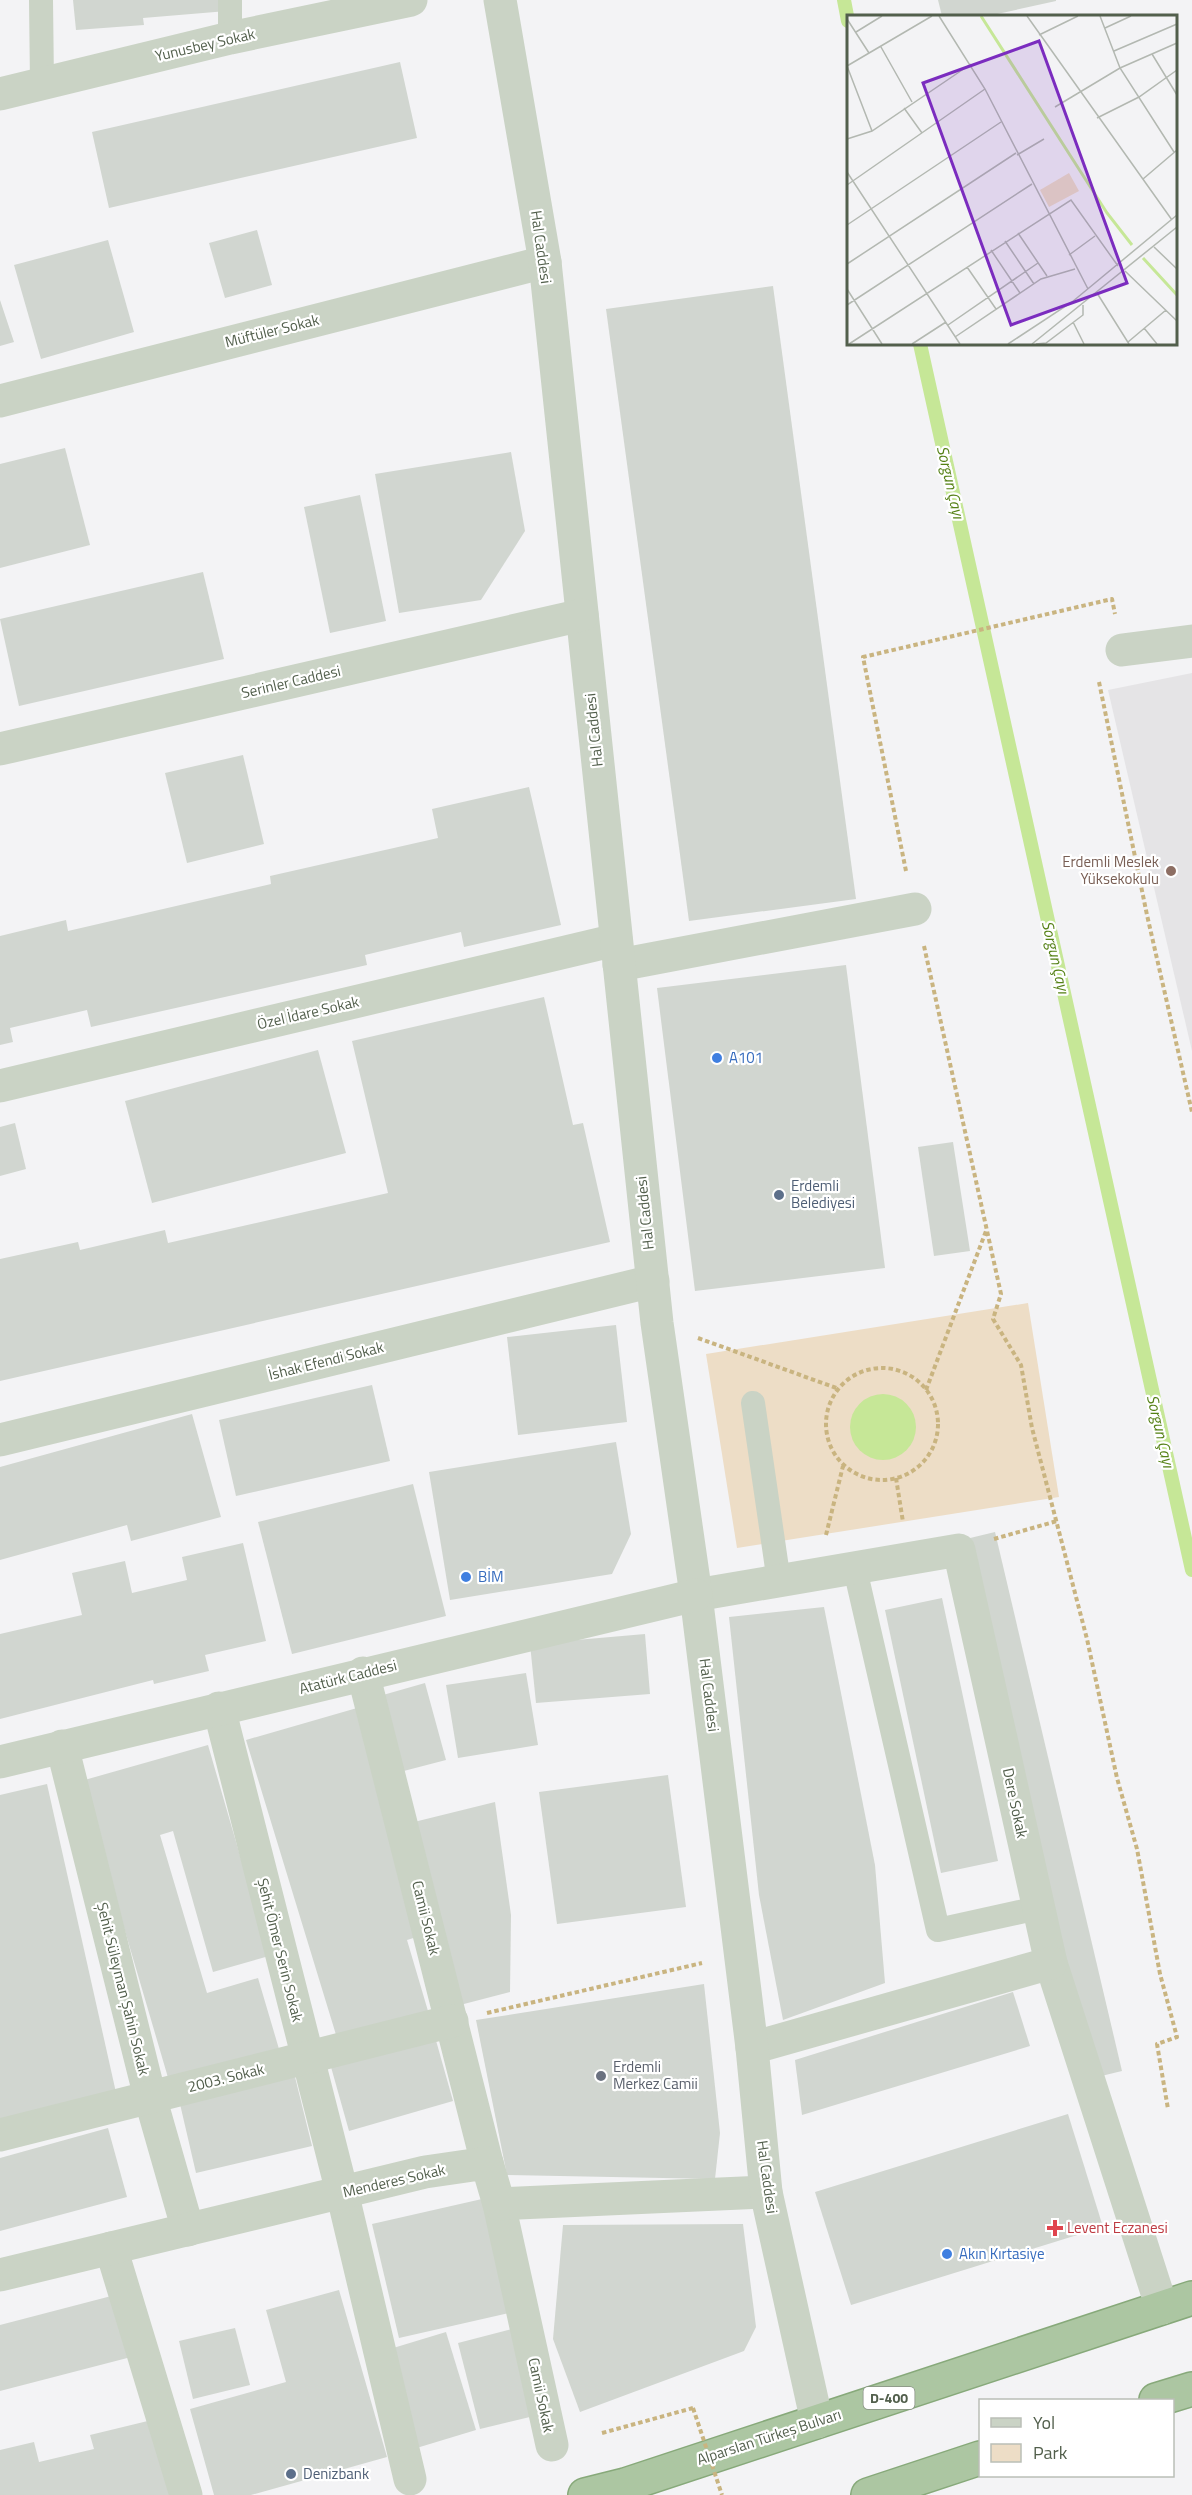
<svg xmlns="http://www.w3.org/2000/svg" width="1192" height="2495" font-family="'Titillium Web',sans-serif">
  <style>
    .education { fill: #e5e4e6 }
    .green { fill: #edddc6 }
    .water { fill: #c6e797 }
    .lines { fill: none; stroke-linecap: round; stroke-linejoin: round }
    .stream { stroke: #c6e797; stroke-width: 14 }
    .building { fill: #d1d6d0 }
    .trunk-casing { stroke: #87a97a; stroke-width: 36 }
    .path { stroke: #c9b480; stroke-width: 4; stroke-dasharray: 4.5 3; stroke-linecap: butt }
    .service { stroke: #cad3c5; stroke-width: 24 }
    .pedestrian { stroke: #cad3c5; stroke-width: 33 }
    .minor { stroke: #cad3c5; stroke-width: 33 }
    .tertiary { stroke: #cad3c5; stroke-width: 33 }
    .trunk { stroke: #acc6a2; stroke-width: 33 }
    .path-bridge { stroke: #c9b480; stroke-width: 4; stroke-dasharray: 4.5 3; stroke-linecap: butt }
    .education-dot { fill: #8d6e63; stroke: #fff; stroke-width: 2 }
    .shop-dot { fill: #3f7fe0; stroke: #fff; stroke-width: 2 }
    .service-dot { fill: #5c6f8a; stroke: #fff; stroke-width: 2 }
    .worship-dot { fill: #6b7280; stroke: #fff; stroke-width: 2 }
    .health-dot { fill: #e0444e; stroke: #fff; stroke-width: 2 }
    .labels { text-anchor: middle; stroke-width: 4.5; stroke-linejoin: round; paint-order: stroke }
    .shield { fill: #fff; stroke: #868f82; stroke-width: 1.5 }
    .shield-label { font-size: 14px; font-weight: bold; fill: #525f4c }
    .street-label { font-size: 15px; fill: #525f4c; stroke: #fff }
    .education-label { font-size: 15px; fill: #785e54; stroke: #fff; text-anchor: end }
    .shop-label { font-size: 15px; fill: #366cbe; stroke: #fff; text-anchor: start }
    .service-label { font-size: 15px; fill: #4e5e75; stroke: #fff; text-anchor: start }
    .worship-label { font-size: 15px; fill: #5b616d; stroke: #fff; text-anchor: start }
    .health-label { font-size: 15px; fill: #be3a42; stroke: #fff; text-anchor: start }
    .water-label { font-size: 16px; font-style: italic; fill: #558116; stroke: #fff }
    .inset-river { fill: none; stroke: #c6e797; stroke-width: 3 }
    .inset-road { fill: none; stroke: #b3b8b1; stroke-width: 1.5 }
    .view { fill: #7b2cbf; fill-opacity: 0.15; stroke: #7b2cbf; stroke-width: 3 }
    .inset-edge { fill: none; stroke: #525f4c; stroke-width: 3 }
  </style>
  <rect width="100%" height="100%" fill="#f3f3f5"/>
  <polygon class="education" points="1192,673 1192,1051 1108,690"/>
  <polygon class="green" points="1028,1303 1059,1497 737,1548 706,1354"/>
  <circle class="water" cx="883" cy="1427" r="33"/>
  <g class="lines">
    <g class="stream">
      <polyline points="844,0 848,21"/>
      <polyline points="920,344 1192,1570"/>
    </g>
  </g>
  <g class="building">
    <polygon points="73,0 226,0 227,11 143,18 144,25 76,30"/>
    <polygon points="938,0 1056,0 1056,1 988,16 942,16"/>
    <polygon points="400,62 417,138 109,208 92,132"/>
    <polygon points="257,230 272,285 225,298 209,243"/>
    <polygon points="108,240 134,332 41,359 14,265"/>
    <polygon points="773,286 856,899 689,921 606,309"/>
    <polygon points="0,300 14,342 0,346"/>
    <polygon points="65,448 90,545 0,568 0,464"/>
    <polygon points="511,452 525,531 481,600 399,613 375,474"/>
    <polygon points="360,495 386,621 330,633 304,507"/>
    <polygon points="203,572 224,659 19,706 0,619"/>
    <polygon points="243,755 264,844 187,863 165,773"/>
    <polygon points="529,787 561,925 464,947 461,932 365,955 367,965 91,1027 87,1010 10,1028 13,1042 0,1045 0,936 66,920 68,931 271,884 270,876 438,838 432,809"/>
    <polygon points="846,965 885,1268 695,1291 657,988"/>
    <polygon points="544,997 573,1125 583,1123 610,1242 0,1381 0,1259 78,1242 80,1250 165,1230 168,1243 388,1193 352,1041"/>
    <polygon points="318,1050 346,1153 152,1203 125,1101"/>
    <polygon points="15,1123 26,1169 0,1176 0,1127"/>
    <polygon points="953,1142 970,1251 934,1256 918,1147"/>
    <polygon points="616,1325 627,1422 518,1435 507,1337"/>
    <polygon points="372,1385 390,1461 236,1496 219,1420"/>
    <polygon points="192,1414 221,1517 131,1541 127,1525 0,1560 0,1467"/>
    <polygon points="616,1442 631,1534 612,1574 450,1600 429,1472"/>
    <polygon points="413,1484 446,1616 292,1654 258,1522"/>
    <polygon points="995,1532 1122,2071 1093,2078 966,1539"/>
    <polygon points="243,1543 266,1641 205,1655 209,1671 154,1684 153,1680 0,1719 0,1634 82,1615 72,1573 125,1561 132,1593 187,1580 182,1557"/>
    <polygon points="942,1598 998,1861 941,1873 885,1610"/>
    <polygon points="824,1607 875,1865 885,1983 783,2020 759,1895 729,1617"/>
    <polygon points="645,1634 650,1694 536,1703 530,1644"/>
    <polygon points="526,1673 538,1745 458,1758 446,1685"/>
    <polygon points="425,1683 446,1760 396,1773 376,1697"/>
    <polygon points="357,1708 423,1935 407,1940 428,2011 337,2038 246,1740"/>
    <polygon points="208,1745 269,1956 213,1972 173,1831 160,1835 207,1993 258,1978 279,2049 169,2081 81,1781"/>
    <polygon points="668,1775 686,1907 557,1924 539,1792"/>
    <polygon points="47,1784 117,2097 0,2123 0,1795"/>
    <polygon points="495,1802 511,1915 510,1992 460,2005 410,1823"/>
    <polygon points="704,1984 720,2133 715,2179 507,2175 476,2020"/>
    <polygon points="1013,1992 1030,2046 802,2115 795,2060"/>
    <polygon points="435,2037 453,2101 349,2131 331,2067"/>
    <polygon points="295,2077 312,2146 196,2173 180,2104"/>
    <polygon points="1068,2114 1103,2227 851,2305 815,2192"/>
    <polygon points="108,2128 127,2197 0,2231 0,2158"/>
    <polygon points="482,2199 509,2313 399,2338 372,2224"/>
    <polygon points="743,2224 756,2327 744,2351 580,2412 553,2339 563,2225"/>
    <polygon points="339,2290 387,2457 251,2495 214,2495 190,2409 286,2382 266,2310"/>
    <polygon points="119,2294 135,2356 0,2391 0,2325"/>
    <polygon points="235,2328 250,2385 193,2399 179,2341"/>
    <polygon points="512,2329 534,2416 480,2429 458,2343"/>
    <polygon points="446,2332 476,2430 410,2450 380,2352"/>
    <polygon points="156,2419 174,2495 0,2495 0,2450 34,2442 39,2462 94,2449 90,2435"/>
  </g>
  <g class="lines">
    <defs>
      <g id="trunk">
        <polyline points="1156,2400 1192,2389"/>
        <polyline points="585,2495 625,2485 1192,2298"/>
        <polyline points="868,2495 980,2458"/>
      </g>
    </defs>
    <use href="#trunk" class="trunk-casing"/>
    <g class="path">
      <polyline points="1099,682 1147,915 1192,1112"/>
      <polyline points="906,871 863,657 1112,599 1115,614"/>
      <polyline points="924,946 1001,1294 993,1319 1021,1365 1032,1428 1087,1639 1117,1778 1137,1849 1160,1974 1177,2037 1157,2044 1168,2109"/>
      <polyline points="698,1338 839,1389"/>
      <circle cx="882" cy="1424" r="56"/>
      <polyline points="926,1390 986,1231"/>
      <polyline points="896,1478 903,1522"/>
      <polyline points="826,1535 843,1466"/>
      <polyline points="994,1539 1057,1521"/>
      <polyline points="487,2013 702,1963"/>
      <polyline points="602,2433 693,2408"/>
    </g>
    <g class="service">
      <polyline points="41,0 42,83"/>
      <polyline points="230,38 230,0"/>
      <polyline points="753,1403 779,1582"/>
      <polyline points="855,1569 938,1930 1038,1908"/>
    </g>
    <g class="pedestrian">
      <polyline points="342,2192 410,2479"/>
      <polyline points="499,2204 552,2445"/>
      <polyline points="111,2248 186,2495"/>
    </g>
    <g class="minor">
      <polyline points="0,94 230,38 411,0"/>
      <polyline points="0,401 545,262"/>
      <polyline points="1122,650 1192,641"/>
      <polyline points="619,965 915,909"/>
      <polyline points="0,1086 616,940"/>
      <polyline points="0,1440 653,1281"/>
      <polyline points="696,1595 959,1550 1051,1963 1162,2308"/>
      <polyline points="363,1673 487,2163"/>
      <polyline points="219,1708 342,2192"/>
      <polyline points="62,1746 150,2097 188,2230"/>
      <polyline points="752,2048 1051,1963"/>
      <polyline points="0,2135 452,2021"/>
      <polyline points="0,2275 425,2172 487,2163 499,2204 766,2192"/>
    </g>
    <g class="tertiary">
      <polyline points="500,0 545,262 657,1323 696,1595 752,2048 766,2192 817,2422"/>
      <polyline points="0,749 582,615"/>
      <polyline points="0,1762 696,1595"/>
    </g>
    <use href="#trunk" class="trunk"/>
    <polyline class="path-bridge" points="693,2408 722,2495"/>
  </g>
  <circle class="education-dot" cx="1171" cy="871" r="6"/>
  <g class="shop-dot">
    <circle cx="717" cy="1058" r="6"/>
    <circle cx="466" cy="1577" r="6"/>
    <circle cx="947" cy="2254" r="6"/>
  </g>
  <g class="service-dot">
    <circle cx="779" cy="1195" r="6"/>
    <circle cx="291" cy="2474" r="6"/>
  </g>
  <circle class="worship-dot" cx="601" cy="2076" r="6"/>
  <path class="health-dot" d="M1052 2219h6v6h6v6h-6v6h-6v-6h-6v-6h6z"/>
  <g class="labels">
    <rect class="shield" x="863.5" y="2387" width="51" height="22" rx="4.5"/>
    <g class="shield-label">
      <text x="889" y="2403">D-400</text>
    </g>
    <g class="street-label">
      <text transform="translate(205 45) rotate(-13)" y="5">Yunusbey Sokak</text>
      <text transform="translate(541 247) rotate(82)" y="5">Hal Caddesi</text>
      <text transform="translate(272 331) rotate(-14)" y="5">Müftüler Sokak</text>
      <text transform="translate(291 682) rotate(-13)" y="5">Serinler Caddesi</text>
      <text transform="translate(594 730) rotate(-96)" y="5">Hal Caddesi</text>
      <text transform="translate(308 1013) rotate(-13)" y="5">Özel İdare Sokak</text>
      <text transform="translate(645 1213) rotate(-96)" y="5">Hal Caddesi</text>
      <text transform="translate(326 1361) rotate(-14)" y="5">İshak Efendi Sokak</text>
      <text transform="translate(348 1677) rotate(-14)" y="5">Atatürk Caddesi</text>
      <text transform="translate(709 1695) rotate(83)" y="5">Hal Caddesi</text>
      <text transform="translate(1015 1803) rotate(78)" y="5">Dere Sokak</text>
      <text transform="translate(426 1918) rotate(76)" y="5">Camii Sokak</text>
      <text transform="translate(280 1950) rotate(76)" y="5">Şehit Ömer Serin Sokak</text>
      <text transform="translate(123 1989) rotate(76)" y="5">Şehit Süleyman Şahin Sokak</text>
      <text transform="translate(226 2078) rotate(-14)" y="5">2003. Sokak</text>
      <text transform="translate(767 2177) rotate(82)" y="5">Hal Caddesi</text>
      <text transform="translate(394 2181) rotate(-13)" y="5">Menderes Sokak</text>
      <text transform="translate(541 2395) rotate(78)" y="5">Camii Sokak</text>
      <text transform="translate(769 2437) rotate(-18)" y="5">Alparslan Türkeş Bulvarı</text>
    </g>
    <g class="education-label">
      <text x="1159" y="867">Erdemli Meslek<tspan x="1159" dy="17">Yüksekokulu</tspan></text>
    </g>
    <g class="shop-label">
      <text x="729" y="1063">A101</text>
      <text x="478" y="1582">BİM</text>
      <text x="959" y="2259">Akın Kırtasiye</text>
    </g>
    <g class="service-label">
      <text x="791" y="1191">Erdemli<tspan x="791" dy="17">Belediyesi</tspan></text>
      <text x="303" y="2479">Denizbank</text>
    </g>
    <g class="worship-label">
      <text x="613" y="2072">Erdemli<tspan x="613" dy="17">Merkez Camii</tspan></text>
    </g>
    <g class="health-label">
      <text x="1067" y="2233">Levent Eczanesi</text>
    </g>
    <g class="water-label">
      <text transform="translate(951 482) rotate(77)" y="6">Sorgun Çayı</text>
      <text transform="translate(1056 957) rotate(77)" y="6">Sorgun Çayı</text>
      <text transform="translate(1161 1431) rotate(77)" y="6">Sorgun Çayı</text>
    </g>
  </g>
  <g transform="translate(847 15)">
    <rect width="330" height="330" fill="#f3f3f5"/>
    <path d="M222,158L232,176L202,192L193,175Z" fill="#edddc6"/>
    <path class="inset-river" d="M134,1L260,198L285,230M296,243L330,280"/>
    <path class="inset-road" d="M92,1L138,74L241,274M180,1L325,205M253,1L273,53L327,137M0,4L22,38M258,13L284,1M9,17L35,1M192,20L231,1M34,32L65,87M267,36L330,9M305,39L330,80M0,51L85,1M0,51L25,116M208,92L273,53L330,28M57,93L75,118M250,103L292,82L330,55M0,124L25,116L124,49M170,140L197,124M0,157L113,329M296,164L330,135M0,170L138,74M0,210L154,107M171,218L200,261M158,226L187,269M307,232L330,254M144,235L173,278M222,240L248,221M0,249L169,138M120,252L149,294M278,256L330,306M0,274L35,329M250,278L282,329M0,290L185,169M226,307L237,329M101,310L191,248M297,313L310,329M108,322L194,264L228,254M281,327L319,295M2,329L224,185L271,251M65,329L99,307M161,329L225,287L330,200M185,329L330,212M189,329L199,328L236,300V290"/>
    <path class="view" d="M192,26L280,268L164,310L76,68Z"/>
    <rect width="330" height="330" class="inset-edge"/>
  </g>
  <rect x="979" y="2399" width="195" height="78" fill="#ffffff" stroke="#babfb7" stroke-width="1.5"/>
  <rect x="991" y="2418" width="30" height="9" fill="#cad3c5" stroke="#babfb7" stroke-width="1.5"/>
  <text x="1033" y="2429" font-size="18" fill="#525f4c">Yol</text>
  <rect x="991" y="2444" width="30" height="18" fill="#edddc6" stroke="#babfb7" stroke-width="1.5"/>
  <text x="1033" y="2459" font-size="18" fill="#525f4c">Park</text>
</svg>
